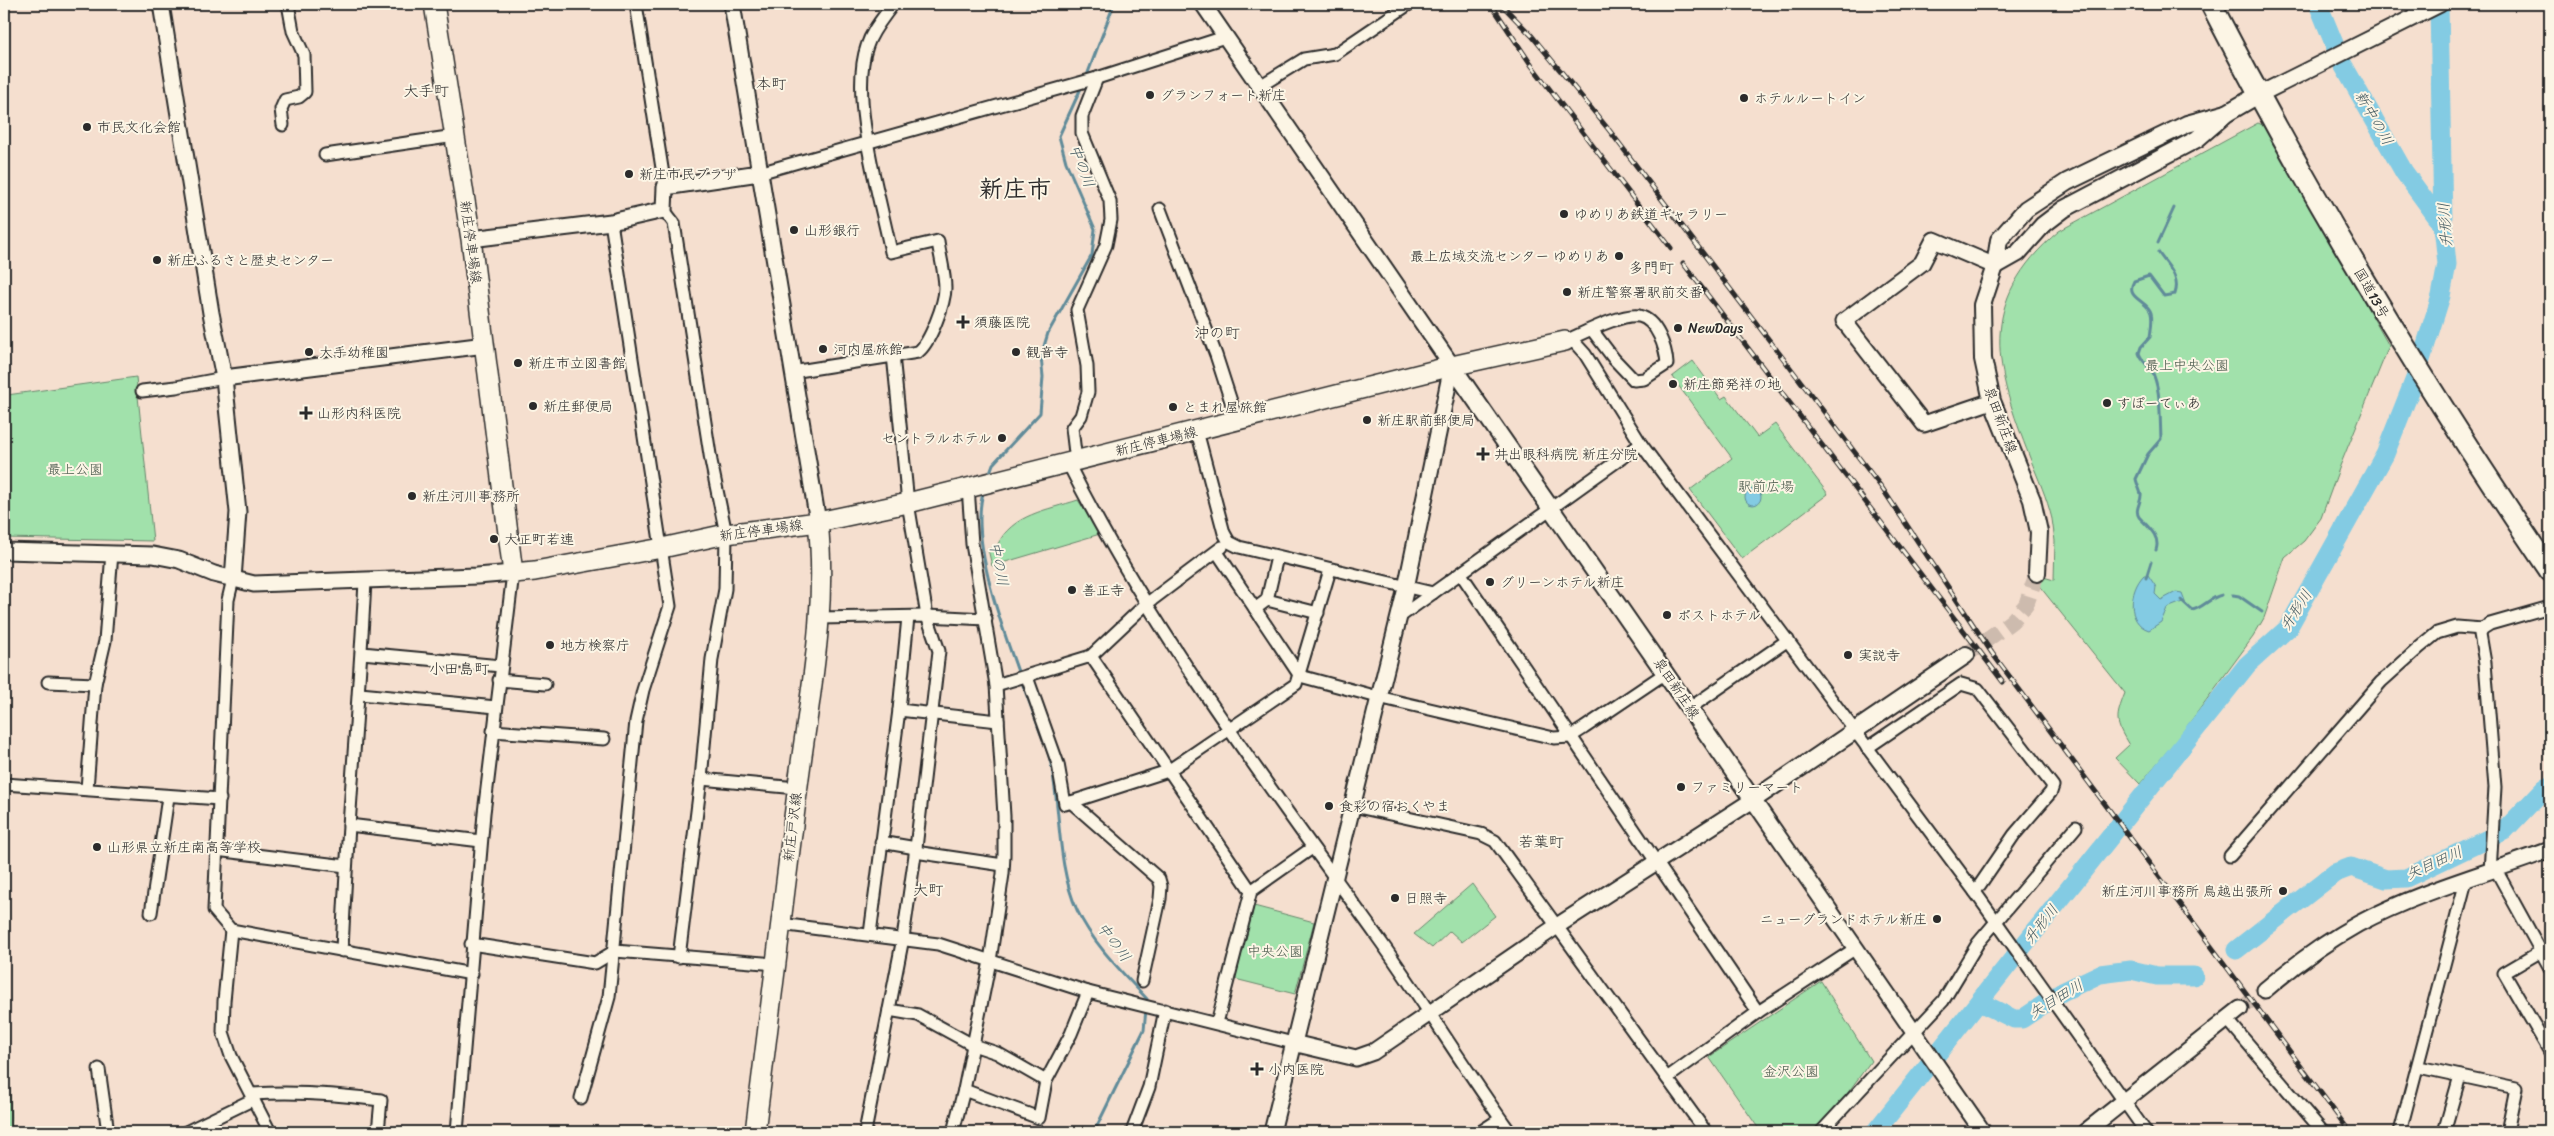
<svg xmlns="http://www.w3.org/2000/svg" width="2554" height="1136" font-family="Sriracha,'Klee One',sans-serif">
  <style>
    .green { fill: #a1e1ab; stroke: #66866b }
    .water { fill: #83cbe3; stroke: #608b99 }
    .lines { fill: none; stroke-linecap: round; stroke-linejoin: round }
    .stream { stroke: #608b99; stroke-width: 3 }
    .river { stroke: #83cbe3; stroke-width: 19 }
    .tertiary-tunnel { stroke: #cdbbae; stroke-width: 15; stroke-dasharray: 15 8; stroke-linecap: butt }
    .secondary-tunnel { stroke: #cdbbae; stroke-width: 16; stroke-dasharray: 16 8; stroke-linecap: butt }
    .minor-casing { stroke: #2b2b2b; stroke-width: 15 }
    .tertiary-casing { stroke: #2b2b2b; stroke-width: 19 }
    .secondary-casing { stroke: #2b2b2b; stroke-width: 20 }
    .primary-casing { stroke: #2b2b2b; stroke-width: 22 }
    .trunk-casing { stroke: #2b2b2b; stroke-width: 24 }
    .minor { stroke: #fcf5e5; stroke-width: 11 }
    .tertiary { stroke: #fcf5e5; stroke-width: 15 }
    .secondary { stroke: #fcf5e5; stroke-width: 16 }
    .primary { stroke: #fcf5e5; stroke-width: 19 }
    .trunk { stroke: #fcf5e5; stroke-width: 20 }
    .rail-casing { stroke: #2b2b2b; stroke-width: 5 }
    .rail { stroke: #fcf5e5; stroke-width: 3; stroke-dasharray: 9; stroke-linecap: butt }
    .poi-dot { fill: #2b2b2b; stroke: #fcf5e5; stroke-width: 2 }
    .labels { text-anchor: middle; stroke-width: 4; stroke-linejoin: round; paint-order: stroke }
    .poi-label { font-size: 14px; fill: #2b2b2b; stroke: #fcf5e5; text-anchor: start }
    .street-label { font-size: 14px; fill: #2b2b2b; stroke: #fcf5e5 }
    .park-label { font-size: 14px; fill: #48584b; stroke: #fcf5e5 }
    .neighbourhood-label { font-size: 15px; fill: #2b2b2b; stroke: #fcf5e5 }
    .water-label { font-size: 15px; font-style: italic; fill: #455b62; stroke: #fcf5e5 }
    .town-label { font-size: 24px; font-weight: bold; fill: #2b2b2b; stroke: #fcf5e5 }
  </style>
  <rect width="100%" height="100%" fill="#f5dfcf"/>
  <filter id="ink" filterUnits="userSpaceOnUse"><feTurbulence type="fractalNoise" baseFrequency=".02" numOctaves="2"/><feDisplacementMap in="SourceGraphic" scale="10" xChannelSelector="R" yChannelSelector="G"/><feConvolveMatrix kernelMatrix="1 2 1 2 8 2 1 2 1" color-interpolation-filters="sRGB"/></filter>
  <g filter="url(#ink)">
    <g class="green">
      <path d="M2258,123L2265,126L2389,346L2340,466L2321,518L2304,541L2285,557L2264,618L2253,637L2179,737L2140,784L2115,758L2129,745C2115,722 2115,719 2125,693L2033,578L2036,575L2054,580L2055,541L2052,519C2047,498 2038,478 2030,458C1995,368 1975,302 2059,231Z"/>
      <polygon points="1693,361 1721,399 1726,396 1757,437 1775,424 1828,494 1742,559 1690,490 1732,458 1672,377"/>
      <polygon points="136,377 153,541 4,538 7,395"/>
      <path d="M1078,500L1100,534L992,566L988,549L997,546C1011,514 1048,510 1078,500Z"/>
      <polygon points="1472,884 1495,916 1462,942 1450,931 1432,948 1414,934"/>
      <polygon points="1254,906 1314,922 1295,994 1235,979"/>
      <polygon points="1821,981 1871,1061 1819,1132 1761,1132 1709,1057"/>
      <polygon points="4,1023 8,1023 11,1132 4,1132"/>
    </g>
    <g class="water">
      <circle cx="1753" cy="497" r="8"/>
      <path d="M2144,575H2148L2156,587L2155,594L2161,600L2176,592L2182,593L2185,601L2167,608L2161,622L2149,630C2126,623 2129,590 2144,575Z"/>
    </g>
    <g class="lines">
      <g class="stream">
        <polyline points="1086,78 1114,4"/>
        <polyline points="2158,243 2174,208"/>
        <polyline points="989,475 993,464 1040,413 1043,377 1041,356 1048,333 1092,255 1095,229 1066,162 1059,136 1082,86"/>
        <path d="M984,490C965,547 1018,669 1038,726C1043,740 1050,755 1052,769C1061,816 1057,865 1077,910C1093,944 1122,972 1147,999L1146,1003"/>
        <path d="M2156,550C2161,536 2147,526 2139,517C2134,509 2142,502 2141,494C2140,490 2137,484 2136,479L2148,454L2161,439C2160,420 2161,394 2154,376C2151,366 2142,363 2139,353L2141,347L2150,337C2151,329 2153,320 2151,313C2148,300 2124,299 2134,281L2149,276L2164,296L2175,294C2181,276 2167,266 2158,252"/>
        <polyline points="2146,578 2151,562"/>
        <polyline points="2233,595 2239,596 2262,612"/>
        <path d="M2181,600L2192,610C2202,609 2210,597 2222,595"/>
        <polyline points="1094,1132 1144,1030 1146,1009"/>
      </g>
      <g class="river">
        <polyline points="2318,4 2342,63 2404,172 2443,225"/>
        <polyline points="2236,950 2335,873 2351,867 2386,879 2406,878 2504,831 2545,788 2550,786"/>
        <polyline points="1979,1002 2014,1019 2022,1019 2062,992 2100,974 2131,970 2157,976 2194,976"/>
        <polyline points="1875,1132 2247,665 2288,628 2385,454 2416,376 2441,296 2447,264 2443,225 2439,4"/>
      </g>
      <polyline class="tertiary-tunnel" points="2240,1009 2265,990"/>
      <polyline class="secondary-tunnel" points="1966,655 2012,621 2026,605 2037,573"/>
      <defs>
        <g id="minor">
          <polyline points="636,4 665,187"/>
          <polyline points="2414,17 2415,4"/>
          <polyline points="1260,86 1304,59 1335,54 1409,4"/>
          <polyline points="283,125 281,109 285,100 299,97 305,92 304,55 293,31 288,4"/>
          <polyline points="325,155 455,136"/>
          <polyline points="759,173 1097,78 1225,37"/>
          <polyline points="1160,209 1216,355 1237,420"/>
          <polyline points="664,210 674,223 711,461 726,534 725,589 712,659 701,779 679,957"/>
          <polyline points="1565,341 1575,343 1585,354 1641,444 1975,892 2146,1132"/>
          <path d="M1565,341C1582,334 1621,313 1639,316C1657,320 1666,348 1667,364L1644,379L1634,380L1614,359L1592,330"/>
          <path d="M792,372L918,352C930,343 945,303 945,288C945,273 940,257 938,241L891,252C880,197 849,97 867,46C872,30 884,17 893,4"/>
          <polyline points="142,391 176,387 224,378"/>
          <polyline points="1197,431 1224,533 1229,542 1239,547 1433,593"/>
          <polyline points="1076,461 1072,428 1081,416 1088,392 1087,366 1077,310 1106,245 1111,220 1110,201 1082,133 1082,116 1097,78"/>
          <path d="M1068,463C1152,632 1267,783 1376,935C1423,1000 1464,1068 1510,1132"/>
          <polyline points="1217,552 1300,676 1378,697 1554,738 1570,737 1584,728 1667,672"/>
          <polyline points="1461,574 1758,1012"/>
          <polyline points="233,579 228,600 214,910 231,930 472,974"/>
          <polyline points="1267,600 1277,557"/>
          <polyline points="1255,609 1267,600 1318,613"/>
          <polyline points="819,618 927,616 986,619"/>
          <polyline points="1398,618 1641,444"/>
          <polyline points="362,653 501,666"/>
          <polyline points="1091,656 1251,891"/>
          <polyline points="1027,677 1058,764 1065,804 1168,771 1296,684 1330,570"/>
          <polyline points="499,680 545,684"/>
          <polyline points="48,682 95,684"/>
          <polyline points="996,685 1091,656 1145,605 1222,547"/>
          <polyline points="360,694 496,707"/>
          <polyline points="1690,708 1788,640"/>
          <polyline points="899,710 998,721"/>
          <polyline points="493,731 604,739"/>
          <polyline points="1867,748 1961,684 1978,689 2053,786 2051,792 2014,835 1975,892"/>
          <polyline points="701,779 797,788"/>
          <polyline points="4,784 220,799"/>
          <polyline points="87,789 95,684 105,641 112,553"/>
          <polyline points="1071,802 1159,879 1161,886 1160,899 1142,981"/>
          <polyline points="1353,806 1481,834 1495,841 1706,1132"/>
          <polyline points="349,825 481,841"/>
          <polyline points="881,842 916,848"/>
          <polyline points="216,850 346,866"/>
          <polyline points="915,852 1003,865"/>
          <polyline points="2230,856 2381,682 2420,647 2437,633 2457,627 2482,629"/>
          <polyline points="2496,870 2550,968"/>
          <polyline points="2490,872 2495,787 2485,663 2480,634 2482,629 2490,624 2550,607"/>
          <polyline points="151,913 168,797"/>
          <polyline points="780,924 938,944 1088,992 1293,1043"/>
          <polyline points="231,930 224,1001 223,1032 231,1056 270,1132"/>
          <polyline points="870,934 899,710 908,617"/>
          <polyline points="471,944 595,963 615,951 775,964"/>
          <polyline points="2550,946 2504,973 2550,1052"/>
          <path d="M342,951C347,827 359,704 365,581"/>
          <polyline points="889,1010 918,1015 973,1045 997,1053 1046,1081"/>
          <polyline points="2227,1019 2323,1132"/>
          <polyline points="1217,1023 1251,891 1312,848"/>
          <polyline points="2419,1067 2516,1088 2507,1132"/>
          <polyline points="99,1069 108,1132"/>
          <polyline points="1667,1078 1758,1012 1856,948"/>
          <polyline points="964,1090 1039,1118 1046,1081 1071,1034 1088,992"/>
          <path d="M252,1094C296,1091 337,1094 381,1100L378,1132"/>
          <polyline points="581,1098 609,997 636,721 643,690 670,606 611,222"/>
          <polyline points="186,1132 254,1099"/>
          <polyline points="457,1132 484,813 513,573"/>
          <polyline points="649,1132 651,1132"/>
          <polyline points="865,1132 903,938 916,848 939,651 927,616 908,503 893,355"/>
          <polyline points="953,1132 964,1090 990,961 1003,874 1004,855 1004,816 996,685 972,544 968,487"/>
          <polyline points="1132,1132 1149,1087 1165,1010"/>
          <polyline points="1480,1132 1500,1119"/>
          <polyline points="1821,1132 1943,1001 1978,943 2076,827"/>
          <polyline points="2400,1132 2466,881"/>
          <polyline points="2444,1132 2460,1076"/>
        </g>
        <g id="tertiary">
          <polyline points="161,4 211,313 224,378 238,512 233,579"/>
          <polyline points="732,4 818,522"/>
          <polyline points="1203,4 1452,366 1406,588 1272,1132"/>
          <polyline points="2258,95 2440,4"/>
          <polyline points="471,239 611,222 664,210 665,187 759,173"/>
          <polyline points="224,378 485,345"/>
          <polyline points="1992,401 1924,424 1844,321 1922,263 1934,240 1995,266"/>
          <polyline points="4,551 153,555 179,560 214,574 254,584 477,576 513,573"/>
          <path d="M2265,990C2294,965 2324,943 2358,924C2417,892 2488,873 2550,850"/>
          <polyline points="1293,1043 1356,1058 1373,1052 1557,926 1753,800 1983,1132"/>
          <polyline points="2085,1132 2240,1009"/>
        </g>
        <g id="secondary">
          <polyline points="1995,266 2018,253 2043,225 2064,209 2197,139 2227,113 2258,95"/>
          <polyline points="1452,366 1753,800 1966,655"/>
          <polyline points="2037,573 2039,532 2032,500 1992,401 1983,359 1982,305 1995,266 1999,240 2026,209 2067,182 2187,124 2227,113"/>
        </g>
        <g id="primary">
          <polyline points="434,4 471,239 513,573 535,571 662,548 726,534 818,522 908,503 1452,366 1565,341"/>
          <path d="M755,1132C770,1019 782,906 797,793C808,703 828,614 818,522"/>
        </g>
        <path id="trunk" d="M2211,4C2312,200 2426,388 2550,571"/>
      </defs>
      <use href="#minor" class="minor-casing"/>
      <use href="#tertiary" class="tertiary-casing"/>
      <use href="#secondary" class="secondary-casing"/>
      <use href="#primary" class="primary-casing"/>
      <use href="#trunk" class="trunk-casing"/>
      <use href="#minor" class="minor"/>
      <use href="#tertiary" class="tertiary"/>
      <use href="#secondary" class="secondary"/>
      <use href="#primary" class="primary"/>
      <use href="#trunk" class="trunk"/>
      <defs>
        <g id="rail">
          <polyline points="1491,4 1532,66 1671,248"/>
          <polyline points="1501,4 1532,36 1609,130 1882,488 1992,653 2350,1132"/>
          <polyline points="1683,263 2003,682"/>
        </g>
      </defs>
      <use href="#rail" class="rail-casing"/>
      <use href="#rail" class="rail"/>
    </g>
  </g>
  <g class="poi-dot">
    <circle cx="1150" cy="95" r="5"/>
    <circle cx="1744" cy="98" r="5"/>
    <circle cx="87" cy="127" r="5"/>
    <circle cx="629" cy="174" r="5"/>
    <circle cx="1564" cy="214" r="5"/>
    <circle cx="794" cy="230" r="5"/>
    <circle cx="1619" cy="256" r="5"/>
    <circle cx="157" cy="260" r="5"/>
    <circle cx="1567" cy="292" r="5"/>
    <path d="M960.5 314.5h5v5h5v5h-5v5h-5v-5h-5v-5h5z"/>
    <circle cx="1678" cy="328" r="5"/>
    <circle cx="823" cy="349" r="5"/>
    <circle cx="309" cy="352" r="5"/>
    <circle cx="1016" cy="352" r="5"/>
    <circle cx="518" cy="363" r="5"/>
    <circle cx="1673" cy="384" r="5"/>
    <circle cx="2107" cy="403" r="5"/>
    <circle cx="533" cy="406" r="5"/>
    <circle cx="1173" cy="407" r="5"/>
    <path d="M303.5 405.5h5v5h5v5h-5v5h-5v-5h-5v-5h5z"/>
    <circle cx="1367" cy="420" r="5"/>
    <circle cx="1002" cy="438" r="5"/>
    <path d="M1480.5 446.5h5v5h5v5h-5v5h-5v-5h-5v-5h5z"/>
    <circle cx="412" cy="496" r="5"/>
    <circle cx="494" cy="539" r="5"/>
    <circle cx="1490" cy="582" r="5"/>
    <circle cx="1072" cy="590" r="5"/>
    <circle cx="1667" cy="615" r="5"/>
    <circle cx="550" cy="645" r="5"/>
    <circle cx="1848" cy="655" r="5"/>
    <circle cx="1681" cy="787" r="5"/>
    <circle cx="1329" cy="806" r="5"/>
    <circle cx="97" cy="847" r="5"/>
    <circle cx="2283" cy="891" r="5"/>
    <circle cx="1395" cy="898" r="5"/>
    <circle cx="1937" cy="919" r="5"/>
    <path d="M1254.5 1061.5h5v5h5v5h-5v5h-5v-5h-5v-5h5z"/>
  </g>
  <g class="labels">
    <g class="poi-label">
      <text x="1160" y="100">グランフォート新庄</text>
      <text x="1754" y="103">ホテルルートイン</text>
      <text x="97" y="132">市民文化会館</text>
      <text x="639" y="179">新庄市民プラザ</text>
      <text x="1574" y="219">ゆめりあ鉄道ギャラリー</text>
      <text x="804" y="235">山形銀行</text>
      <text x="1609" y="261" text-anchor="end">最上広域交流センター ゆめりあ</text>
      <text x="167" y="265">新庄ふるさと歴史センター</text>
      <text x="1577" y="297">新庄警察署駅前交番</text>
      <text x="974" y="327">須藤医院</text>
      <text x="1688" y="333">NewDays</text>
      <text x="833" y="354">河内屋旅館</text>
      <text x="319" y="357">大手幼稚園</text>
      <text x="1026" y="357">観音寺</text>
      <text x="528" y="368">新庄市立図書館</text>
      <text x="1683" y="389">新庄節発祥の地</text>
      <text x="2117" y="408">すぽーてぃあ</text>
      <text x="543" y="411">新庄郵便局</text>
      <text x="1183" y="412">とまれ屋旅館</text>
      <text x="317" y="418">山形内科医院</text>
      <text x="1377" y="425">新庄駅前郵便局</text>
      <text x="992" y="443" text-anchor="end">セントラルホテル</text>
      <text x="1494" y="459">井出眼科病院 新庄分院</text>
      <text x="422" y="501">新庄河川事務所</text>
      <text x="504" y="544">大正町若連</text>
      <text x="1500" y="587">グリーンホテル新庄</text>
      <text x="1082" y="595">善正寺</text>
      <text x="1677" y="620">ポストホテル</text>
      <text x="560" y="650">地方検察庁</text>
      <text x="1858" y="660">実説寺</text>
      <text x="1691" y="792">ファミリーマート</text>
      <text x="1339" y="811">食彩の宿おくやま</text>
      <text x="107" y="852">山形県立新庄南高等学校</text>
      <text x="2273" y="896" text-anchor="end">新庄河川事務所 鳥越出張所</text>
      <text x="1405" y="903">日照寺</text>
      <text x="1927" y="924" text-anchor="end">ニューグランドホテル新庄</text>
      <text x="1268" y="1074">小内医院</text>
    </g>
    <g class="street-label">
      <text transform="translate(471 242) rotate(82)" y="5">新庄停車場線</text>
      <text transform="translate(2372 293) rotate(60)" y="5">国道13号</text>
      <text transform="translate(2001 420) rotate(70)" y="5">泉田新庄線</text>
      <text transform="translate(1156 441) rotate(-14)" y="5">新庄停車場線</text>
      <text transform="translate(761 530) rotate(-8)" y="5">新庄停車場線</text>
      <text transform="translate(1677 688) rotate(56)" y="5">泉田新庄線</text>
      <text transform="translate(792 827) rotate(-83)" y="5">新庄戸沢線</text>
    </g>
    <g class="park-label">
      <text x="2187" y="370">最上中央公園</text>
      <text x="75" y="474">最上公園</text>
      <text x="1766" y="491">駅前広場</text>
      <text x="1275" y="956">中央公園</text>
      <text x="1791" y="1076">金沢公園</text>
    </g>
    <g class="neighbourhood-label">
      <text x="771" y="89">本町</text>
      <text x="426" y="96">大手町</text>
      <text x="1651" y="273">多門町</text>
      <text x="1217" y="338">沖の町</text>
      <text x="459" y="674">小田島町</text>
      <text x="1541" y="847">若葉町</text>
      <text x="928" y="895">大町</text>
    </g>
    <g class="water-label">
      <text transform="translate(2374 118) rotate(60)" y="5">新中の川</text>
      <text transform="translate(1082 166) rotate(69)" y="5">中の川</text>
      <text transform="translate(2445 225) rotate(-94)" y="5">升形川</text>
      <text transform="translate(999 564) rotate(79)" y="5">中の川</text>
      <text transform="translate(2296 610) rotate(-57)" y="5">升形川</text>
      <text transform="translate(2434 863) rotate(-24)" y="5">矢目田川</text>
      <text transform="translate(2041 924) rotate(-51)" y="5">升形川</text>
      <text transform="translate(1114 942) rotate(53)" y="5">中の川</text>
      <text transform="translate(2056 999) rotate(-31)" y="5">矢目田川</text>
    </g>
    <g class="town-label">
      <text x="1015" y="197">新庄市</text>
    </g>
  </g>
  <rect width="2554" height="1136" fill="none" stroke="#fcf5e5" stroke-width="20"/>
  <rect x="10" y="10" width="2534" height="1116" fill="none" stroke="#2b2b2b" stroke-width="2" filter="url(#ink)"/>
</svg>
